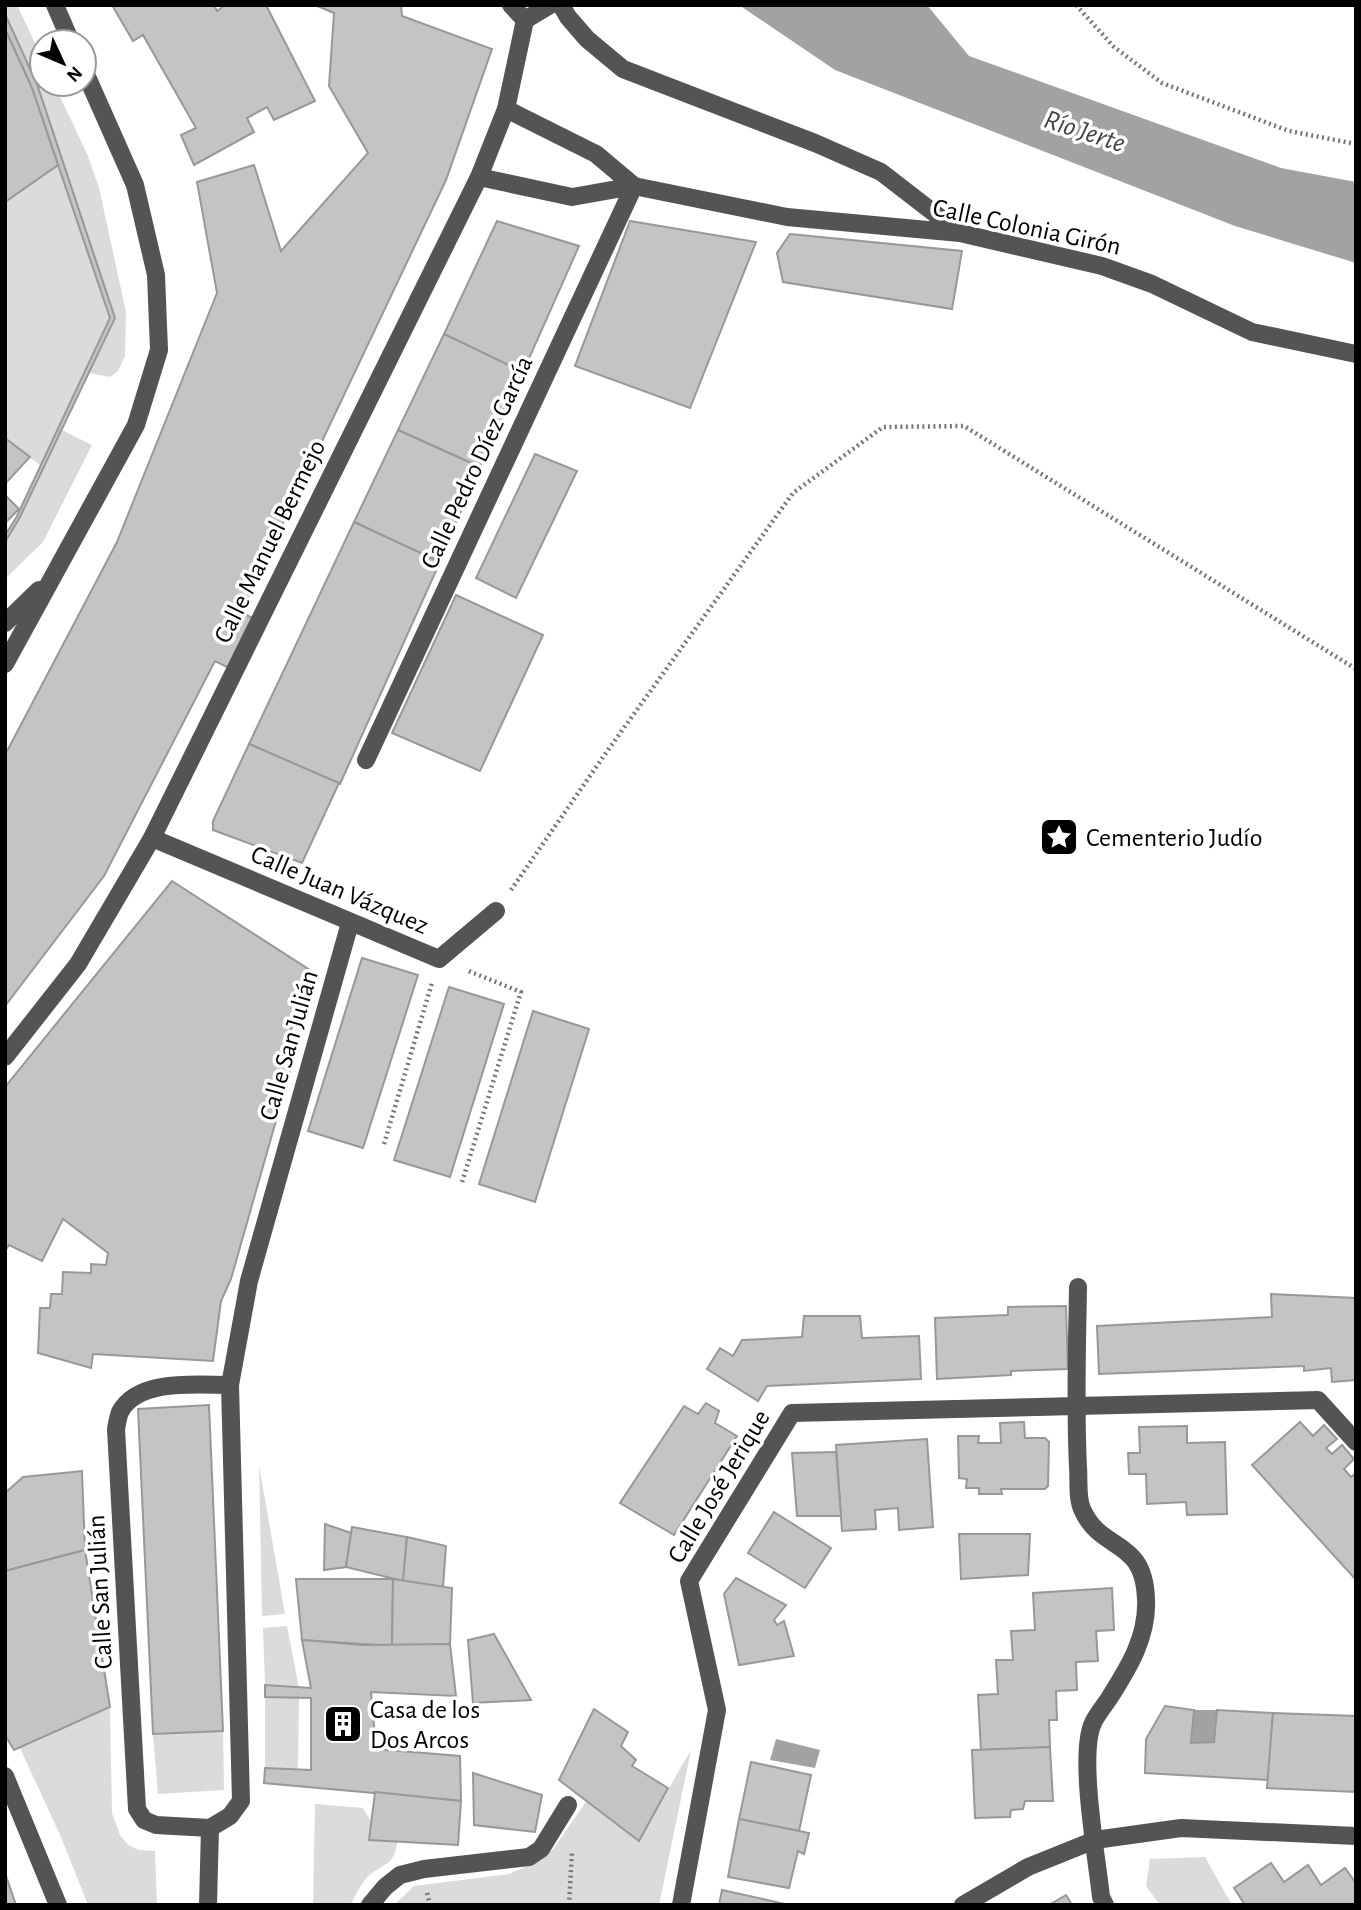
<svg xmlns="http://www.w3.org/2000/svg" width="1361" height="1910" font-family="'Alegreya Sans',sans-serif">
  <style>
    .green { fill: #dbdbdb }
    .water { fill: #a2a2a2 }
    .building { fill: #c4c4c4; stroke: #989898; stroke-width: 2 }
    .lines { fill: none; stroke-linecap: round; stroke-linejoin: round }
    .path { stroke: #767676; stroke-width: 4.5; stroke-dasharray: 2 3.5; stroke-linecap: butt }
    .minor { stroke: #545454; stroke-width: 18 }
    .labels { text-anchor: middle; stroke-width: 7; stroke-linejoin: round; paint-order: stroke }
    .street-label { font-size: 26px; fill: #000; stroke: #fff }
    .poi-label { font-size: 26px; fill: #000; stroke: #fff; text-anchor: start }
    .water-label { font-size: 28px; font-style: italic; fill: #434343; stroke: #fff }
  </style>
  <rect width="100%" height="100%" fill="#fff"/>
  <g class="green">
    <polygon points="5,5 17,5 42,58 42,84 54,84 88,156 99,188 126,312 125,356 118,371 110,377 89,373 115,318 37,84 5,14"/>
    <polygon points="58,165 110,318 41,466 5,438 5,202"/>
    <polygon points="62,430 92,445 43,542 5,579 5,542 19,519"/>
    <polygon points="259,1465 285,1614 262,1616"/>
    <polygon points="287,1626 299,1688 265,1685 263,1628"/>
    <polygon points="265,1697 299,1698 298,1770 265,1768"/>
    <polygon points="110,1707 112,1813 120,1835 128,1845 139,1850 155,1851 157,1905 88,1905 61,1837 20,1748"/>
    <polygon points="223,1731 224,1790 158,1794 153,1734"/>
    <polygon points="691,1750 659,1905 394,1905 414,1886 509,1874 541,1860 554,1848 587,1800 639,1840"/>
    <path d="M315,1804L363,1808L371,1822L369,1840L397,1842C395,1869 378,1863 365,1880C359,1887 355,1897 350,1905H313Z"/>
    <polygon points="1205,1857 1232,1905 1160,1905 1146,1886 1150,1859"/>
  </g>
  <g class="water">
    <polygon points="739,5 927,5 969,56 1281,168 1356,182 1356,263 1235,226 835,70"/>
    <polygon points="1194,1710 1217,1710 1214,1742 1191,1743"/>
    <polygon points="776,1739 820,1750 815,1768 770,1760"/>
  </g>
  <g class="building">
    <polygon points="112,5 214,5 217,11 225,5 266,5 315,101 274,120 267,107 247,118 254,132 194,165 181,135 196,128 143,35 133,41"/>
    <polygon points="315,5 401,5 402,16 492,49 446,180 241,612 254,619 229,668 215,661 104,876 5,1006 5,755 117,542 217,293 197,182 254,165 281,251 368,153 329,86 334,13"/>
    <polygon points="5,14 37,84 115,318 19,519 5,542 5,535 16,518 110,318 32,88 5,29"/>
    <polygon points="5,29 32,88 58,165 5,202"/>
    <polygon points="497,221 579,246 523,372 444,334"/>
    <polygon points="630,221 756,242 690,408 575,366"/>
    <polygon points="790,234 962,251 952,309 783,282 777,253"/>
    <polygon points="444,334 523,372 480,467 398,430"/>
    <polygon points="398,430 480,467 439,562 354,522"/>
    <polygon points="5,438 30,457 5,484"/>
    <polygon points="535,454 577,471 516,598 476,578"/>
    <polygon points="5,495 19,509 5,523"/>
    <polygon points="354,522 440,562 340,784 249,744"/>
    <polygon points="456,595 543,635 480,771 392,733"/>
    <polygon points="249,744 339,783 302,863 213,830 213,821"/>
    <polygon points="172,881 316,974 303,1019 295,1014 286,1051 295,1054 231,1279 221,1301 213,1361 93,1354 91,1368 38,1353 40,1308 50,1308 51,1294 62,1294 63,1272 91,1273 91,1264 106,1265 108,1253 63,1219 42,1261 9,1245 5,1251 5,1087"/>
    <polygon points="362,958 418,975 363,1148 308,1131"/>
    <polygon points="449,987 504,1004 450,1177 394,1160"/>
    <polygon points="533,1011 589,1029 535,1202 479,1184"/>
    <polygon points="1271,1294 1356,1298 1356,1380 1332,1382 1331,1368 1304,1371 1304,1366 1099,1374 1097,1326 1272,1317"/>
    <polygon points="1066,1306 1068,1369 1011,1371 1011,1375 937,1379 935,1318 1008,1315 1008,1307"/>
    <polygon points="804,1316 860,1316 862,1338 919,1336 921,1379 767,1386 758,1401 707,1369 720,1348 733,1356 742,1340 802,1337"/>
    <polygon points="706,1403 719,1411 715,1423 737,1436 674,1535 620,1503 684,1406 698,1414"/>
    <polygon points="209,1405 223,1731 153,1734 138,1409"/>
    <polygon points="1024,1422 1025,1438 1045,1438 1049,1442 1048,1486 1045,1489 1001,1489 1002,1494 979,1494 979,1488 966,1488 967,1479 959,1478 958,1436 979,1436 978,1443 1001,1443 1000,1423"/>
    <polygon points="1300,1422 1313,1436 1324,1425 1337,1439 1326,1448 1332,1454 1342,1445 1354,1459 1344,1469 1351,1477 1356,1473 1356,1580 1252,1465"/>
    <polygon points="1187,1426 1187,1443 1225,1442 1227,1514 1187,1515 1186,1502 1147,1504 1146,1474 1129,1474 1128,1453 1140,1453 1139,1427"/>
    <polygon points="927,1439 933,1527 899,1530 898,1508 875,1510 876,1529 842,1531 836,1445"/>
    <polygon points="836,1452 841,1516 797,1516 792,1453"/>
    <polygon points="82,1471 85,1550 5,1571 5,1493 23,1477"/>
    <polygon points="774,1512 831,1548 805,1588 748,1553"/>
    <polygon points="325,1524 351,1533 346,1567 324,1570"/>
    <polygon points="352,1527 407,1537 403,1581 346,1567"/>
    <polygon points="959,1534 1030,1534 1028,1575 961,1579"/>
    <polygon points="407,1537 446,1546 443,1587 403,1581"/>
    <polygon points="85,1550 110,1707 14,1750 5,1735 5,1571"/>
    <polygon points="736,1578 786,1605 774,1620 777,1625 784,1621 794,1656 739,1665 724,1594"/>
    <polygon points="296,1579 393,1579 392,1646 302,1640"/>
    <polygon points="393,1579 452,1588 450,1644 392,1646"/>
    <polygon points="1112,1588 1114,1630 1096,1631 1098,1661 1076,1662 1077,1690 1056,1691 1057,1720 1049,1720 1050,1747 981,1751 978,1695 998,1694 996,1660 1013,1660 1011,1631 1035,1630 1033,1593"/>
    <polygon points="494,1634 531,1700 473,1703 468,1640"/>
    <polygon points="302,1640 363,1645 450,1644 456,1696 371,1692 376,1749 460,1756 461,1801 264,1783 265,1768 311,1770 311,1698 265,1697 265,1685 311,1688"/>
    <polygon points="1165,1706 1194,1710 1191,1743 1214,1742 1217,1710 1273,1713 1268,1780 1145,1773 1146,1739"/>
    <polygon points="594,1709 628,1732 621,1746 636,1760 632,1766 668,1788 639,1841 559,1780"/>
    <polygon points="1273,1713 1356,1716 1356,1792 1267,1788"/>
    <polygon points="1050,1747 1053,1801 1025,1801 1023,1809 1011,1810 1010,1817 975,1818 972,1750"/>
    <polygon points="751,1762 811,1775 799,1831 739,1819"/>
    <polygon points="473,1773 542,1795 535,1832 474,1825"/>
    <polygon points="375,1792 461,1801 458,1845 369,1840"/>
    <polygon points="739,1819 809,1833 804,1854 798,1851 789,1888 728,1877"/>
    <polygon points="1271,1863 1284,1882 1308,1865 1321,1885 1345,1868 1356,1883 1356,1905 1245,1905 1234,1888"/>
    <polygon points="5,1873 16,1905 5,1905"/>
    <polygon points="722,1890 785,1904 785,1905 719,1905"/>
    <polygon points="1066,1895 1072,1905 1049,1905"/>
  </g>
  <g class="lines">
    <g class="path">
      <polyline points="1076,5 1114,47 1162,83 1289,131 1356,144"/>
      <polyline points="511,890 603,757 793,493 883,427 964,426 1356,669"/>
      <polyline points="384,1144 432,983"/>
      <polyline points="462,1182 521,992 466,970"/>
      <polyline points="427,1893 430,1905"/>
      <polyline points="569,1905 572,1852"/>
    </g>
    <g class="minor">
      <polyline points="55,5 71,42"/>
      <polyline points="511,5 525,20"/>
      <polyline points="561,5 568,17 587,39 623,69 815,143 881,172 960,233"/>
      <polyline points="525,20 550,5"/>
      <polyline points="506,109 596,154 634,186"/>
      <polyline points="479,177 572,197 634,186 787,217 960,233 1102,266 1152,284 1252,332 1356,354"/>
      <polyline points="5,623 39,590"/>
      <polyline points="5,664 136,425 159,350 156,275 135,185 84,70"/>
      <polyline points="366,760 634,186"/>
      <polyline points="152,838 439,959 496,911"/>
      <polyline points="5,1057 78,964 152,838 479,177 506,109 525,20"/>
      <path d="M1078,1287C1077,1347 1075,1407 1078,1467C1079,1480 1077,1498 1082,1509C1101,1553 1144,1537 1146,1599C1148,1636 1129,1667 1110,1697C1105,1705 1097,1714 1093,1723C1078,1755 1097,1858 1101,1897L1105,1905"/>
      <path d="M230,1385C198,1385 138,1378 120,1412C118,1417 117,1424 116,1429L137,1809L144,1820L156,1825L210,1828L230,1816L241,1801L230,1385L249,1281L350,923"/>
      <polyline points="5,1776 58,1905"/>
      <polyline points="208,1905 210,1828"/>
      <polyline points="370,1905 385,1887 400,1875 424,1869 529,1857 541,1849 568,1805"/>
      <polyline points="681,1905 717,1710 689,1581 792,1413 1318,1400 1356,1442"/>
      <polyline points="963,1905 1028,1867 1095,1840 1181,1828 1356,1836"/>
    </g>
  </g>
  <defs>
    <symbol id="sight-square" viewBox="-11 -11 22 22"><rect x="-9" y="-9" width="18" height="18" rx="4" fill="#000" stroke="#fff"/><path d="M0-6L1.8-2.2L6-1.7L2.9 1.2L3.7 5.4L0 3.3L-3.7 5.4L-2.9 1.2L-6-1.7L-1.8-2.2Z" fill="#fff"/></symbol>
    <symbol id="building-square" viewBox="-11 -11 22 22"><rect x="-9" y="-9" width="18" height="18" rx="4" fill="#000" stroke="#fff"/><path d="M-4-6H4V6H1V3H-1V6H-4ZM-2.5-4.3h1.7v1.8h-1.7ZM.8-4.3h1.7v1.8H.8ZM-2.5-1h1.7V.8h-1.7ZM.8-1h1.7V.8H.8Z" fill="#fff"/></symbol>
  </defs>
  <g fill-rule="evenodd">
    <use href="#sight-square" x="1037" y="815" width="44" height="44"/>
    <use href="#building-square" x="321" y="1702" width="44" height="44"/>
  </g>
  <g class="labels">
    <g class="street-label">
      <text transform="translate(1027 226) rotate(12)" y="9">Calle Colonia Girón</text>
      <text transform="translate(476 462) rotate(-65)" y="9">Calle Pedro Díez García</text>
      <text transform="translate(269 541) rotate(-64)" y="9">Calle Manuel Bermejo</text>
      <text transform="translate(340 889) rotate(23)" y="9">Calle Juan Vázquez</text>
      <text transform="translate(288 1045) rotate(-74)" y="9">Calle San Julián</text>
      <text transform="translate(718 1486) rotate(-59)" y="9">Calle José Jerique</text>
      <text transform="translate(99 1592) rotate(-93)" y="9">Calle San Julián</text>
    </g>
    <g class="poi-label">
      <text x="1086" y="846">Cementerio Judío</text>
      <text x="370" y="1718">Casa de los<tspan x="370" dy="30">Dos Arcos</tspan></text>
    </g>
    <g class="water-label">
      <text transform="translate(1085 130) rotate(18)" y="10">Río Jerte</text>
    </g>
  </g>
  <rect width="1361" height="1910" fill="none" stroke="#000000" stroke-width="14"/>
  <g transform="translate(63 63) rotate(134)"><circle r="33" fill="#ffffff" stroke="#999999" stroke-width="2"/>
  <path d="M0-5L12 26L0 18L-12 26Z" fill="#000000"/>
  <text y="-10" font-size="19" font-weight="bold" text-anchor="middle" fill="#000000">N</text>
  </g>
</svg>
